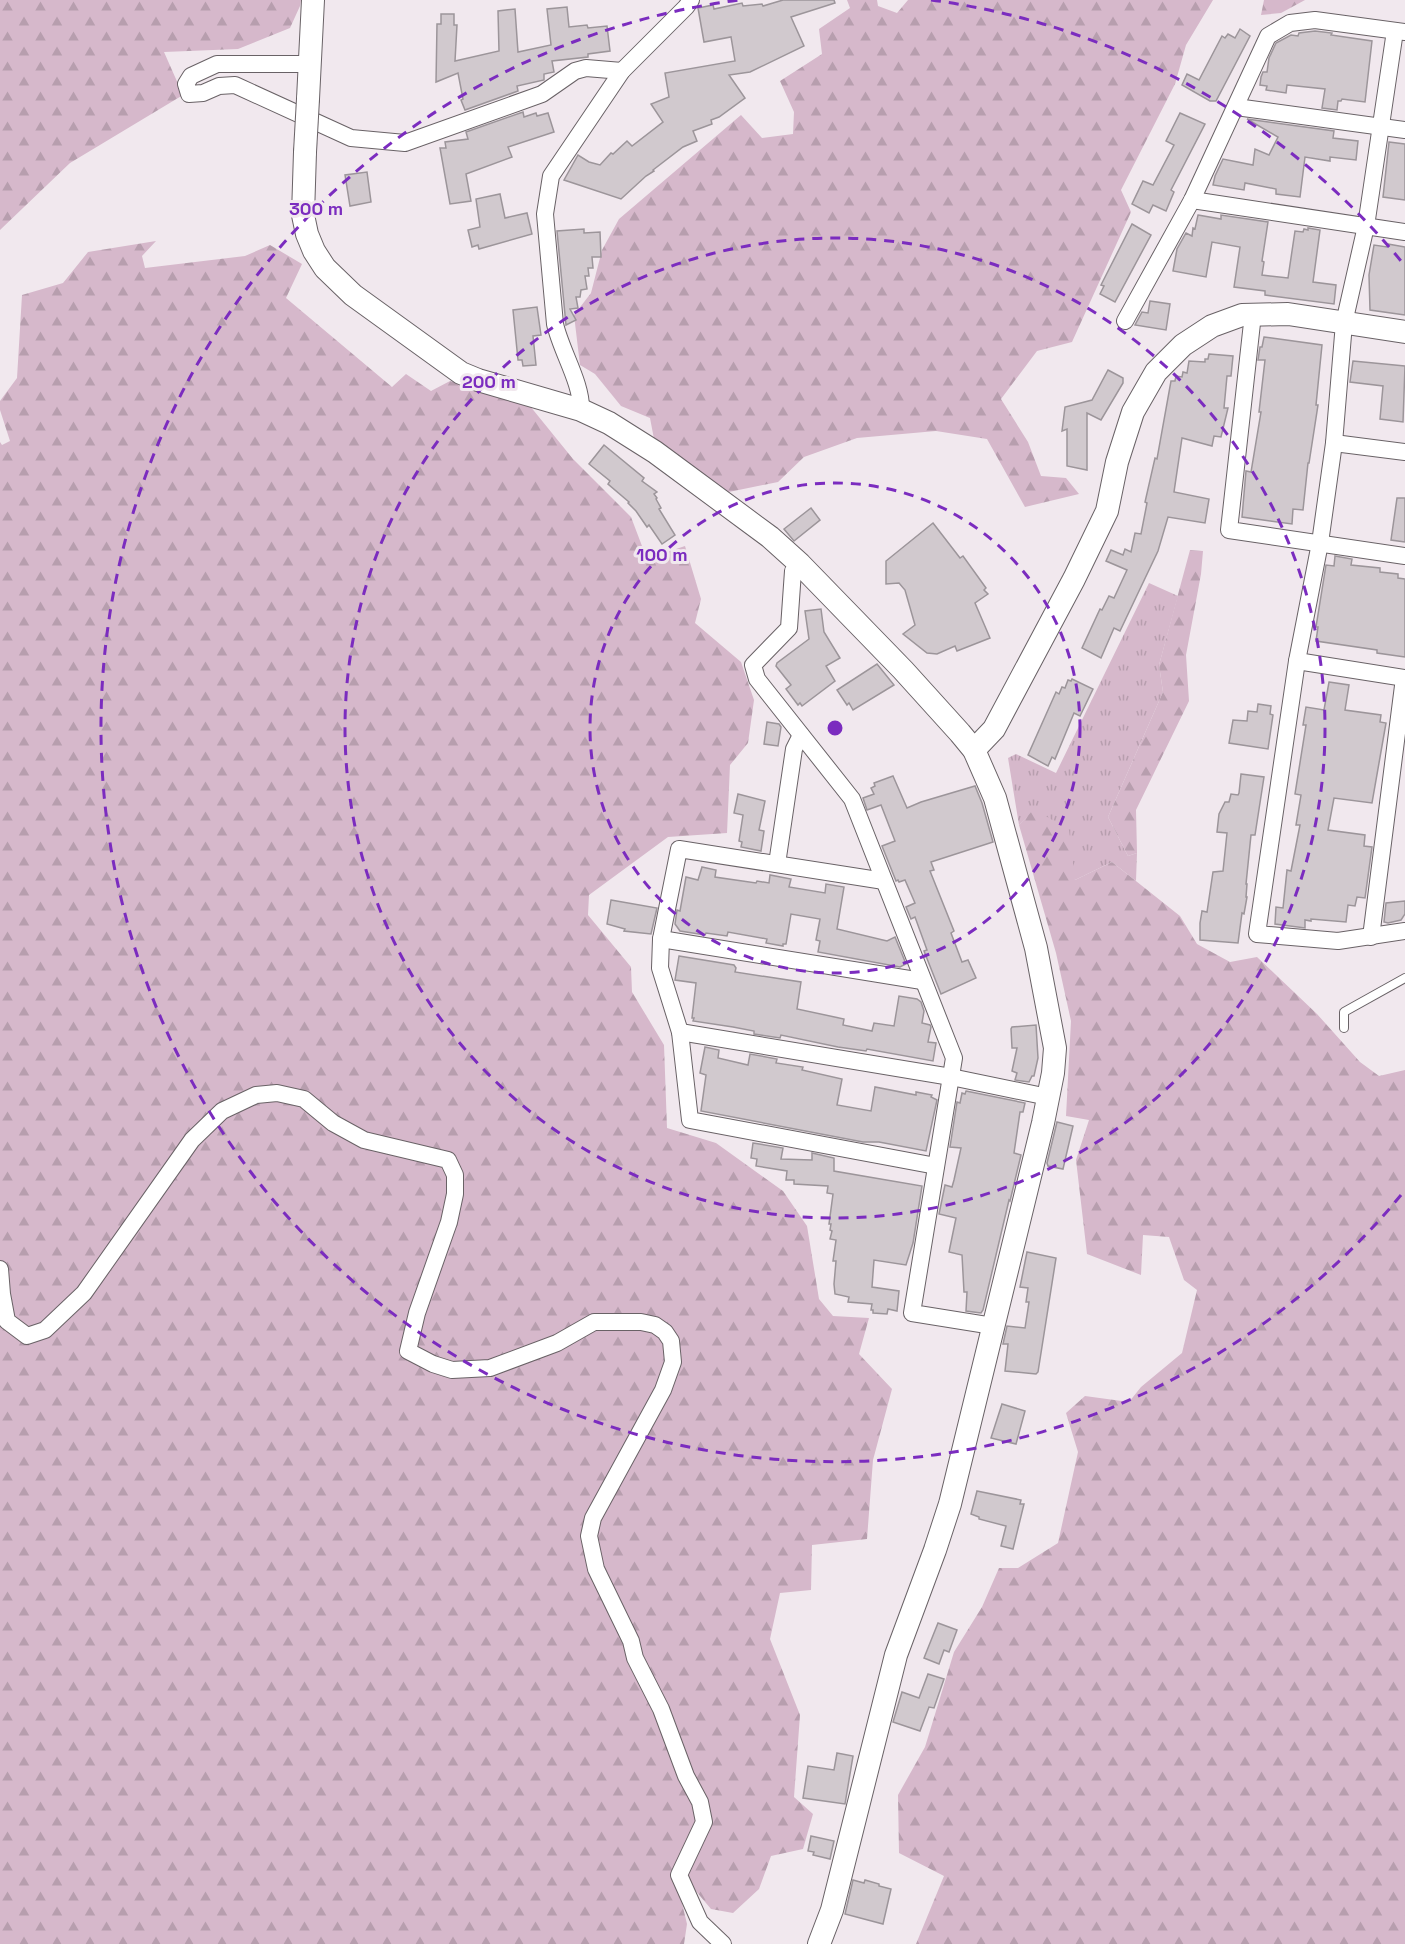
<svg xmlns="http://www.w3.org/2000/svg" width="1405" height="1944" font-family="'Space Grotesk',sans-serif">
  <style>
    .grass { fill: url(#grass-tufts) }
    .forest { fill: url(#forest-firs) }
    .building { fill: #d1c9ce; stroke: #9c959a; stroke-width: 1.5 }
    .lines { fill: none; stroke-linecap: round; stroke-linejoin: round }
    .lane-casing { stroke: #696266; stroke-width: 10 }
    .street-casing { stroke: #696266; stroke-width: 18 }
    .secondary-casing { stroke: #696266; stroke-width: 24 }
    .lane { stroke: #fff; stroke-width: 8 }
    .street { stroke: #fff; stroke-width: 16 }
    .secondary { stroke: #fff; stroke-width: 22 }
    .secondary-bridge-casing { stroke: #696266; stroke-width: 24; stroke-linecap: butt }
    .secondary-bridge { stroke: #fff; stroke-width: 22 }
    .ring { fill: none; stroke: #7b2cbf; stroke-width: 3; stroke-dasharray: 10 8 }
    .centre { fill: #7b2cbf; stroke: #f1e8ee; stroke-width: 3 }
    .ring-label { font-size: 18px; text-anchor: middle; font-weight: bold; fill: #7b2cbf; stroke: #f1e8ee; stroke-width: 6; stroke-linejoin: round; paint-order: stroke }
  </style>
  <defs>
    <pattern id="grass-tufts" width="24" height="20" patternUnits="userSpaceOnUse" patternTransform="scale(1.5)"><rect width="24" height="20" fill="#d6b8cb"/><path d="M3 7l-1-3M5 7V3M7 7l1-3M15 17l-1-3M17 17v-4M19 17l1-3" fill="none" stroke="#b79eae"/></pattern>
    <pattern id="forest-firs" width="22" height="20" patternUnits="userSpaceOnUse" patternTransform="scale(1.5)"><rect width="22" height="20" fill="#d6b8cb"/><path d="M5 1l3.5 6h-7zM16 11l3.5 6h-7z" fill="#b79eae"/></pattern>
  </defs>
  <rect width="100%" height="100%" fill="#f1e8ee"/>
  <polygon class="grass" points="1149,583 1178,596 1159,665 1163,692 1108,817 1128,856 1137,853 1136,881 1112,862 1075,880 1034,810 1019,825 1008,758 1016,754 1056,773"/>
  <g class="forest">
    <polygon points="0,0 301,0 300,6 290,28 238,49 164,52 183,95 70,163 0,230"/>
    <polygon points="847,0 877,0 878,6 897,13 908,0 1213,0 1186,45 1175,84 1121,190 1131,212 1072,342 1037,351 1001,399 1028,442 1041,476 1066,478 1079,494 1025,507 987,439 936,431 857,438 804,457 778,482 724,493 654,439 650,418 621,406 595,374 580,365 574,315 591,293 602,250 619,219 741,115 762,138 793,134 794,112 780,81 822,54 819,29 850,8"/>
    <polygon points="1264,0 1305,0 1281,13 1261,15"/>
    <polygon points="156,241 142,256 145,268 245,256 270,245 302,264 286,298 392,387 406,374 431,391 450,381 530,406 573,459 631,517 642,546 664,553 685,546 701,599 695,623 741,662 754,700 748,743 730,765 727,833 668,837 589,895 588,915 631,967 632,992 664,1045 667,1128 716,1143 783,1191 807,1226 819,1299 833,1316 869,1318 859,1354 892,1389 873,1460 867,1539 812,1545 811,1590 780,1593 770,1639 800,1715 794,1797 813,1814 803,1849 771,1856 759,1889 733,1913 711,1909 695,1890 681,1899 687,1924 684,1944 0,1944 0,442 2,445 10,441 0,410 0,401 17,378 22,295 63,283 88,252"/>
    <polygon points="1190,550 1203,551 1201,574 1186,655 1189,701 1136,810 1137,853 1128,856 1108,817 1163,692 1159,665"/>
    <polygon points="1034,809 1069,830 1075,880 1112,862 1180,916 1197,944 1230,962 1257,957 1317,1014 1360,1062 1379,1076 1405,1070 1405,1944 916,1944 944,1876 899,1853 898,1795 925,1747 954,1652 982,1607 999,1568 1018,1568 1058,1543 1078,1452 1066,1413 1085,1396 1129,1402 1141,1387 1182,1353 1197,1290 1184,1280 1169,1237 1143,1235 1141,1275 1087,1254 1076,1160 1089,1120 1066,1116 1071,1021 1056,953 1019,825"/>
  </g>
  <g class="building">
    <polygon points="783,0 834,0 835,3 791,17 804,46 750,72 729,75 745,98 719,117 711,120 712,124 693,131 697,141 683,147 653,170 654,171 646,176 621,199 564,180 578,155 589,162 600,165 611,153 613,154 627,141 632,146 663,122 651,104 669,97 665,73 735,61 731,37 704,42 698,8 713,5 714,9 742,3 743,6 762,4 763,6"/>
    <polygon points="567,7 569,27 587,25 588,28 607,26 610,51 588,54 588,57 552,61 554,72 544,74 544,80 517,86 518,91 465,110 461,100 463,99 458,73 436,82 437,24 441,24 441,14 454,14 454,25 457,25 455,61 499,51 498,11 515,9 518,52 551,45 547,9"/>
    <polygon points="1240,29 1250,36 1216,101 1210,101 1182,85 1187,74 1199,80 1222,36 1225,38 1228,34 1235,38"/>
    <polygon points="1315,31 1332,33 1331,35 1372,41 1365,102 1342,99 1341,101 1338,101 1337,110 1322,108 1325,89 1287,85 1286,93 1266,90 1267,86 1260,85 1261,77 1263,72 1267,72 1269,58 1276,43 1291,35 1298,36 1299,33"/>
    <polygon points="523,112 524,117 536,113 537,116 548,113 554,132 508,147 512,157 466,174 471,201 450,204 440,148 446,148 445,142 468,139 466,132"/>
    <polygon points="1180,113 1205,124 1171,190 1174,192 1166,211 1153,205 1149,213 1132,204 1143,181 1153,185 1174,145 1166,141"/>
    <polygon points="1247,119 1334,131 1333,138 1358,141 1356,160 1330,157 1330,161 1305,157 1300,197 1276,194 1276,189 1245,183 1244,190 1213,185 1215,176 1223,159 1253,165 1255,149 1269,155 1278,137"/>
    <polygon points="1389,142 1405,144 1405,200 1383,197"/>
    <polygon points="367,172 371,202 350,206 345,175"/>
    <polygon points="500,194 505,218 527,213 532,234 479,249 478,245 472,247 468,230 480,227 476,199"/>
    <polygon points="1198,215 1221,219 1221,215 1268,222 1262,261 1264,262 1262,275 1288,278 1295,231 1303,232 1304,229 1308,230 1308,228 1320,230 1313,282 1336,285 1334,304 1265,295 1265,291 1234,287 1240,247 1212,242 1206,277 1173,271 1177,249 1186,233 1192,236 1193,228 1195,229"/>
    <polygon points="1132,224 1151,235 1115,302 1100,294 1104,286 1101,285"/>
    <polygon points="584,229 584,233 600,232 601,257 592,257 593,268 588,268 589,276 585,276 587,289 581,290 580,297 576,297 578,308 570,309 576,320 566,325 557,231"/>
    <polygon points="1388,244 1405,247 1405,315 1370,310 1369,275 1374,245 1387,247"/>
    <polygon points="1150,301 1170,304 1166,330 1135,325 1142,312 1148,313"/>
    <polygon points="537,307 541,335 533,336 536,365 523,366 522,360 518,360 513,310"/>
    <polygon points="1264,337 1322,345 1316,405 1318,405 1309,463 1308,463 1303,510 1293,509 1292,524 1242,517 1246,471 1251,472 1261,412 1259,412 1265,360 1258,360 1260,347 1262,347"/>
    <polygon points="1209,354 1233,356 1231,376 1227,376 1224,408 1228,408 1221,437 1214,436 1212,446 1182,438 1174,492 1209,499 1205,523 1168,517 1158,551 1120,631 1114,628 1101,658 1082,648 1100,609 1102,610 1109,596 1114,598 1127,570 1106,561 1111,550 1123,555 1125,549 1131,552 1135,533 1141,534 1147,503 1145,502 1155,458 1157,459 1171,381 1175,381 1176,376 1182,377 1183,372 1187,373 1189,361 1205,362 1205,359 1208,359"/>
    <polygon points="1353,361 1405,366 1403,422 1380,419 1383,386 1350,382"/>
    <polygon points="1108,370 1123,378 1123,383 1101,420 1087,413 1087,470 1067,466 1067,429 1062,431 1065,407 1092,400"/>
    <polygon points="604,445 644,478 642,481 657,492 654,494 657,498 656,499 661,508 659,509 675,535 662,544 649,525 647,527 636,511 628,503 629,502 608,484 610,481 589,464"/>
    <polygon points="1397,498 1405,498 1405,542 1391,540"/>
    <polygon points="811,508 820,520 794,541 784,529"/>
    <polygon points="933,523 960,558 963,556 986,588 984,590 988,594 975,603 990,638 957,651 955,646 937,654 927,653 903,634 915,625 905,590 899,583 886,584 886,561"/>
    <polygon points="1335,556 1352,559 1351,565 1380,568 1380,572 1398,574 1398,578 1405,579 1405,657 1377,653 1377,650 1316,641 1318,627 1316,627 1326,565 1334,566"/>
    <polygon points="821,609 824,632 840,658 826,666 835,681 802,706 800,703 798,705 786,689 791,685 776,666 777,663 809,639 805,611"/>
    <polygon points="877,664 894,685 853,710 849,703 847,705 837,690"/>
    <polygon points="1072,679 1093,689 1080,716 1074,713 1055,759 1052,757 1048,766 1028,755 1056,692 1059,694 1062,687 1065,688 1068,680 1071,681"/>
    <polygon points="1329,682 1349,685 1345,710 1381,715 1380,722 1386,723 1372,803 1334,798 1328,830 1365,835 1364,846 1372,847 1365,898 1357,897 1355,906 1348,905 1346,922 1311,919 1311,921 1305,920 1305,928 1275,924 1276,907 1283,908 1287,870 1291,871 1300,825 1296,825 1301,795 1295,794 1306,725 1303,725 1306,707 1324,710"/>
    <polygon points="1258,704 1271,706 1270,714 1273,715 1268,749 1229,743 1233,720 1247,721 1248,711 1257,712"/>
    <polygon points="767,722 779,724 781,727 778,746 764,744"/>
    <polygon points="1241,774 1264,777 1255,835 1251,835 1246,884 1247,884 1246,897 1247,897 1244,914 1242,913 1238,943 1200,940 1200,923 1202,911 1207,912 1213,872 1223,871 1227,833 1217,832 1219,814 1225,802 1229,802 1231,794 1238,795 1239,793"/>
    <polygon points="893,776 907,808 921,802 975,786 982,803 993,842 931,862 934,870 930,871 954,931 951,933 962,962 968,960 976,978 941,994 924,951 927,950 915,917 911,919 906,907 915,903 905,880 899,882 898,880 896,881 882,846 895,841 881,805 867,810 863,798 874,794 871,788 875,786 874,783"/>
    <polygon points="738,794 765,801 759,830 764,831 761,851 741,847 742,842 739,841 743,815 734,813"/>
    <polygon points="702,867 716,870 715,877 756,883 757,881 769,883 770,875 791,879 789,887 825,893 826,884 844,887 837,929 887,941 895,937 906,964 900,967 818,952 820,941 816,940 820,919 791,914 786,944 783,944 783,946 766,943 767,939 728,932 727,936 706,933 705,935 680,931 675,924 677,910 680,911 686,877 698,880"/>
    <polygon points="611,900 657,908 651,934 624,931 625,929 607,924"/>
    <polygon points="1405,901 1405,914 1401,920 1388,923 1384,922 1386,903"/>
    <polygon points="679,956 734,965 736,968 735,972 801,982 797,1009 844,1019 843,1025 872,1031 874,1023 894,1026 899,996 917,999 921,1002 924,1011 922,1023 930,1025 931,1027 928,1042 936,1043 933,1061 867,1049 866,1051 838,1047 781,1035 780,1038 754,1034 754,1031 733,1027 693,1021 694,1018 692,1018 696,983 675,980"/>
    <polygon points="1036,1025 1038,1058 1034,1076 1032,1076 1029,1082 1015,1080 1017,1073 1012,1071 1017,1048 1012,1048 1011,1029 1012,1027"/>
    <polygon points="705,1047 719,1050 718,1058 748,1065 750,1054 777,1059 776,1063 803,1067 802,1070 842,1079 837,1105 871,1111 875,1087 916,1095 916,1092 932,1095 931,1097 937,1100 926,1151 879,1142 863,1142 701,1111 706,1075 700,1073"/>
    <polygon points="966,1091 1025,1103 1023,1112 1020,1112 1014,1153 1021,1155 1010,1201 1009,1200 983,1310 981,1313 966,1311 967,1292 964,1292 962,1255 949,1252 956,1218 939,1214 945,1185 952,1187 954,1180 961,1148 950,1147 957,1102 960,1103 962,1093 965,1094"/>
    <polygon points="1057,1122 1073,1126 1063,1169 1048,1166 1047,1163"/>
    <polygon points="753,1143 783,1148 781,1159 812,1160 812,1153 834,1158 834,1171 922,1186 913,1243 906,1265 874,1260 872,1287 899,1291 897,1311 888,1309 887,1314 873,1313 873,1310 871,1310 872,1304 848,1302 849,1297 835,1294 834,1284 836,1261 833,1261 836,1240 830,1239 832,1231 830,1230 831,1224 829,1224 833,1194 827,1193 828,1186 794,1184 794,1180 786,1180 787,1171 756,1166 757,1159 751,1158"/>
    <polygon points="1027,1252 1056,1258 1038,1372 1036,1374 1005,1371 1008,1344 1003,1344 1007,1326 1025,1328 1029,1302 1026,1302 1028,1288 1020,1287"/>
    <polygon points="1002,1404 1025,1411 1016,1444 991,1438"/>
    <polygon points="977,1491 1021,1500 1020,1504 1024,1504 1013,1549 1001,1546 1006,1526 979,1519 979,1517 971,1514"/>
    <polygon points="938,1623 957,1630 949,1652 944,1650 939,1664 924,1658"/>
    <polygon points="928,1674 944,1679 934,1708 929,1707 920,1731 893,1722 902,1692 919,1698"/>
    <polygon points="837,1753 853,1756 845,1804 803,1798 808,1766 834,1770"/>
    <polygon points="811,1836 834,1841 830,1859 813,1855 814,1852 808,1851"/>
    <polygon points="853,1880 864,1883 865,1880 879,1884 879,1886 891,1889 883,1924 845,1914"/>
  </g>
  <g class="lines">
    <defs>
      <polyline id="lane" points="1344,1028 1344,1012 1405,978"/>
      <g id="street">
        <polyline points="1395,31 1366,226 1344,323 1334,443 1320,543 1297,661 1257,934 1338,941 1405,931"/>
        <polyline points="309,64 217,64 191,76 186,84 189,94 203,93 219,86 235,85 351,138 405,143 542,94 575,71 586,68 622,71"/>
        <polyline points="1236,107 1405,130"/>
        <polyline points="1192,200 1405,232"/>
        <polyline points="1253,314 1229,530 1405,556"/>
        <polyline points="1125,321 1192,200 1268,36 1290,23 1315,20 1405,32"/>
        <path d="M581,410C582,383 561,351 555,324L545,214L551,176L622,71L686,7L691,0"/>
        <polyline points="1334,443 1405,452"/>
        <polyline points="800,564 793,571 789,628 753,665 757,679 852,799 954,1058 912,1313 993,1326"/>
        <polyline points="1297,661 1405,678"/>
        <polyline points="777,864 794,749 801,735"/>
        <polyline points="884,881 679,849 661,939 660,968 680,1032 690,1120 936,1166"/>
        <polyline points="1371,937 1404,678"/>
        <polyline points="661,939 922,981"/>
        <polyline points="680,1032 951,1077 1048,1097"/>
        <polyline points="0,1269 2,1294 7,1321 27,1336 45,1330 84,1293 192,1140 222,1111 256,1095 277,1093 304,1099 333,1123 364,1140 448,1160 455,1175 455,1194 449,1222 417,1313 408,1351 433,1364 452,1370 490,1368 557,1343 594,1322 641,1322 655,1325 665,1332 671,1341 673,1362 663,1390 593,1518 589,1536 596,1569 631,1641 635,1658 661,1709 686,1776 700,1802 704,1822 679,1875 700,1922 723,1944"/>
      </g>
      <g id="secondary">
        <polyline points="308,99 313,0"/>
        <polyline points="305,152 303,215 307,234 314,251 325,268 353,295 461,373 478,380 581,410 609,423 655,452 770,537 800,564 903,670 960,733 974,750 995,798 1036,948 1055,1048 1053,1073 1043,1123 950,1504 935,1550 896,1655 832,1910 819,1944"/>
        <polyline points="974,750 994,729 1074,579 1107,511 1117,462 1133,412 1156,372 1183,345 1212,326 1242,315 1288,314 1405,332"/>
      </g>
    </defs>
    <use href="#lane" class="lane-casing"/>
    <use href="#street" class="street-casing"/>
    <use href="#secondary" class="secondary-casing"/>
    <use href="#lane" class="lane"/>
    <use href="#street" class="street"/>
    <use href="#secondary" class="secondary"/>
    <defs>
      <polyline id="secondary-bridge" points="305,152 308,99"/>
    </defs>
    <use href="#secondary-bridge" class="secondary-bridge-casing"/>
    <use href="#secondary-bridge" class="secondary-bridge"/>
  </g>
  <g class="ring">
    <circle cx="835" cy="728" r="245"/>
    <circle cx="835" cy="728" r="490"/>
    <path d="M1401 1195A734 734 0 1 1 739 0M931 0A734 734 0 0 1 1401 261"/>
  </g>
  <circle cx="835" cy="728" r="9" class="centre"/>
  <g class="ring-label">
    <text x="316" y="215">300 m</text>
    <text x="489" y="388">200 m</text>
    <text x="662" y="561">100 m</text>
  </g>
</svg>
